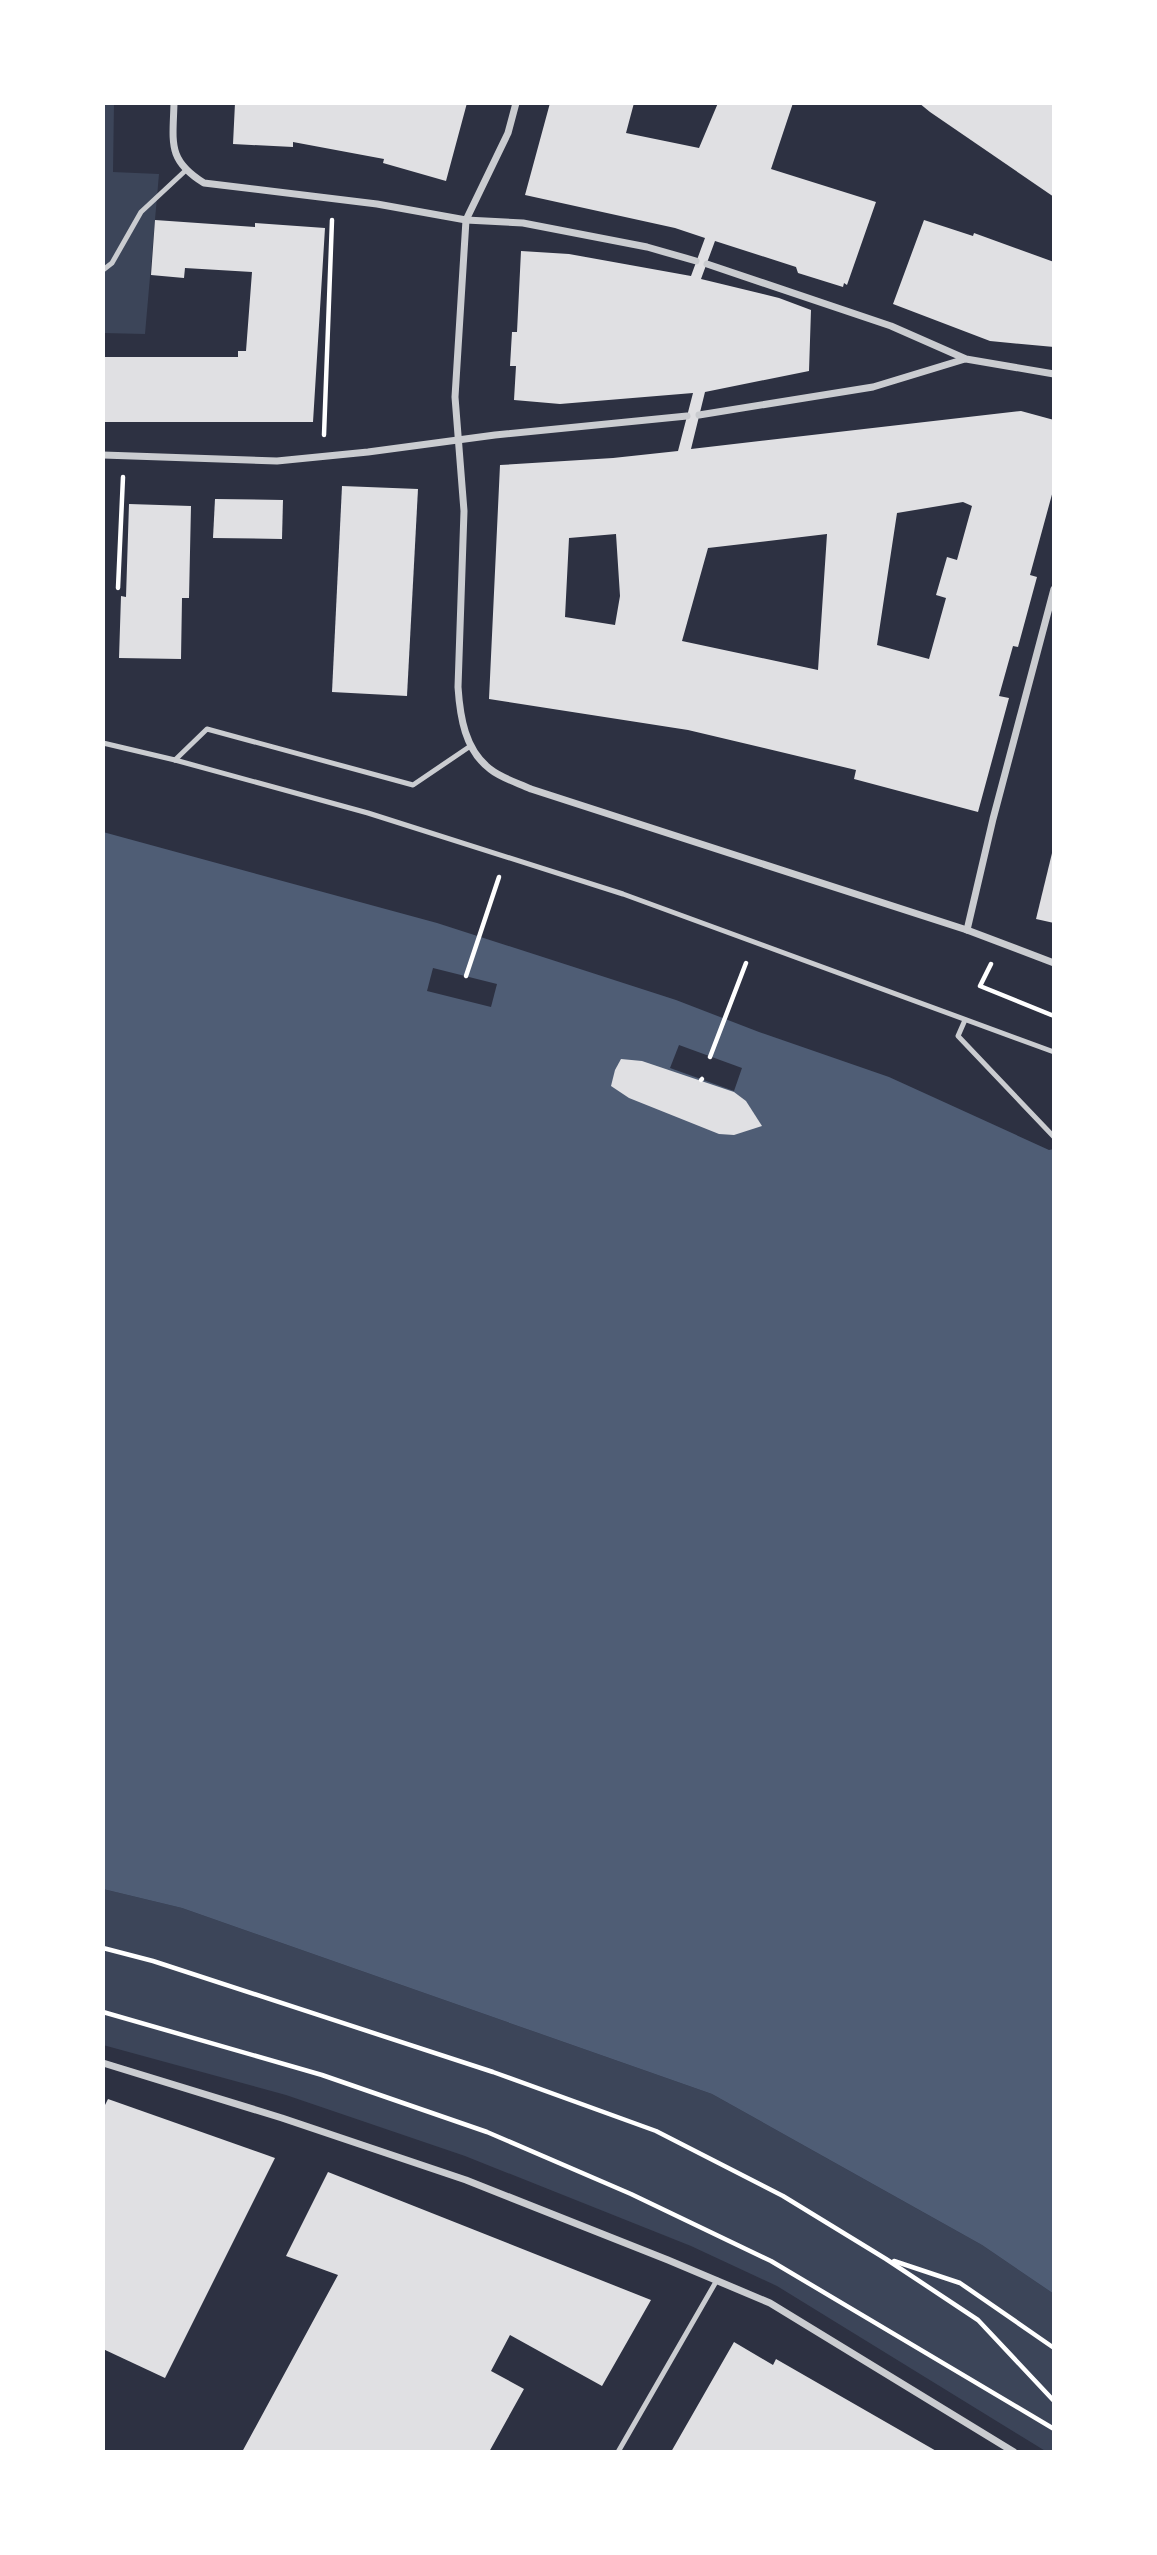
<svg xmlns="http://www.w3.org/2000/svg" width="1157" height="2555" font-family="'Space Grotesk',sans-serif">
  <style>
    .green { fill: #3c4559 }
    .water { fill: #4f5d75 }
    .pier { fill: #2d3142 }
    .building { fill: #e0e0e3; fill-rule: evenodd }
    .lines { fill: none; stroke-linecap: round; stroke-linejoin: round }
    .path { stroke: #fff; stroke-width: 4.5 }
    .service { stroke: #caccd0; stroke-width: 5 }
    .minor { stroke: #caccd0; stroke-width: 7 }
  </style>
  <rect width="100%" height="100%" fill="#2d3142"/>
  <g class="green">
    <polygon points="103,103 114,103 113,172 159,174 145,334 103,333"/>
    <polygon points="103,1889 182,1908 712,2094 982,2245 1054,2294 1054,2452 1047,2452 777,2286 691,2246 465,2156 286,2095 103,2045"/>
  </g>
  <polygon class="water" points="103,832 437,923 676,1000 759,1032 889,1077 1049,1150 1054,1149 1054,2294 982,2245 712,2094 182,1908 103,1889"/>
  <g class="pier">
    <polygon points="433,968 497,984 491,1007 427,991"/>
    <polygon points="679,1045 742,1068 734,1091 670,1068"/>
  </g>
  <g class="building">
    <polygon points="235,103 467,103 446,181 383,163 384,159 293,142 293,147 233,144"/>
    <path d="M550,103H634L626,133L699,148L718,103H793L771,169L876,202L847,285L844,283L843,287L798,273L796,267L715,241L701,279L779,298L811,310L809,371L705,392L691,449L1021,411L1054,420V487L1030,575L1037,577L1018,647L1013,646L999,696L1009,698L978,812L854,779L856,770L688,730L489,699L500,465L613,458L678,451L693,393L560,404L514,400L516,366H510L512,332H517L521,251L569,254L691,276L705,238L675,228L525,195ZM963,502L972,506L957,560L947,557L936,595L946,598L929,659L877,645L897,513ZM616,534L620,596L615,625L565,617L569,538ZM827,534L818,670L682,641L708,548Z"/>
    <polygon points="919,103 1054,103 1054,197 930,112"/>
    <polygon points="155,220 255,227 255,223 325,228 313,422 103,422 103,357 238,357 238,351 246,351 252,272 185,268 184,278 151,275"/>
    <polygon points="924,220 973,236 974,233 1054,262 1054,347 990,341 893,304"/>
    <polygon points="342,486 418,489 407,696 332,692"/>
    <polygon points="215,499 283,500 282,539 213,538"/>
    <polygon points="129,504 191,506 189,598 182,598 181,659 119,658 121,596 126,597"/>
    <polygon points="1053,849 1054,849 1054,923 1036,919"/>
    <polygon points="621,1059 642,1061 734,1092 746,1101 762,1126 734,1135 719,1134 629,1098 611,1086 615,1070"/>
    <polygon points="108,2099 275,2158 165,2378 103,2349 103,2109"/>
    <polygon points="328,2172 651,2300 602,2386 510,2335 491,2371 524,2389 489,2452 242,2452 338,2275 286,2256"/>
    <polygon points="734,2342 773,2365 776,2359 938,2452 671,2452"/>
  </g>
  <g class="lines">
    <g class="path">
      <polyline points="324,435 332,220"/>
      <polyline points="118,588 123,477"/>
      <polyline points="991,964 980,986 1054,1016"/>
      <polyline points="466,976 499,877"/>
      <polyline points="710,1057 746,963"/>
      <polyline points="701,1080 702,1079"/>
      <polyline points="103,1948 153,1961 493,2072 656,2131 783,2196 886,2259 978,2320 1054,2401"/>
      <polyline points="103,2012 322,2075 487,2132 631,2194 771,2261 1054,2429"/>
      <polyline points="894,2261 960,2283 1054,2348"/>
    </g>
    <g class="service">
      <polyline points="103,270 112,263 141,212 185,171"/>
      <polyline points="103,743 175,760 368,813 623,894 1054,1052"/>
      <polyline points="175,760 207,729 413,785 469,747"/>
      <polyline points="965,1020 958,1036 1054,1137"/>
      <polyline points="618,2452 717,2280"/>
    </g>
    <g class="minor">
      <path d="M174,103C173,143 167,160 204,183L377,204L466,220L523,223L647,247L696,261"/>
      <path d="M516,103L508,133L466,220L455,397L464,511L458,687C460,717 465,750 490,769C501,778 518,783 531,789L967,930L1054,963"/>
      <polyline points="707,264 891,326 966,359 1054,374"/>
      <polyline points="699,415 873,387 965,359"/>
      <polyline points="103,455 277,461 368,452 495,435 687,416"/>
      <polyline points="967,930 993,819 1054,589"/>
      <polyline points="103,2063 282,2118 466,2180 668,2260 770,2303 1014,2452"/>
    </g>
  </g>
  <rect width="1157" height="2555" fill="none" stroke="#ffffff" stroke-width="210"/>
</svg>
